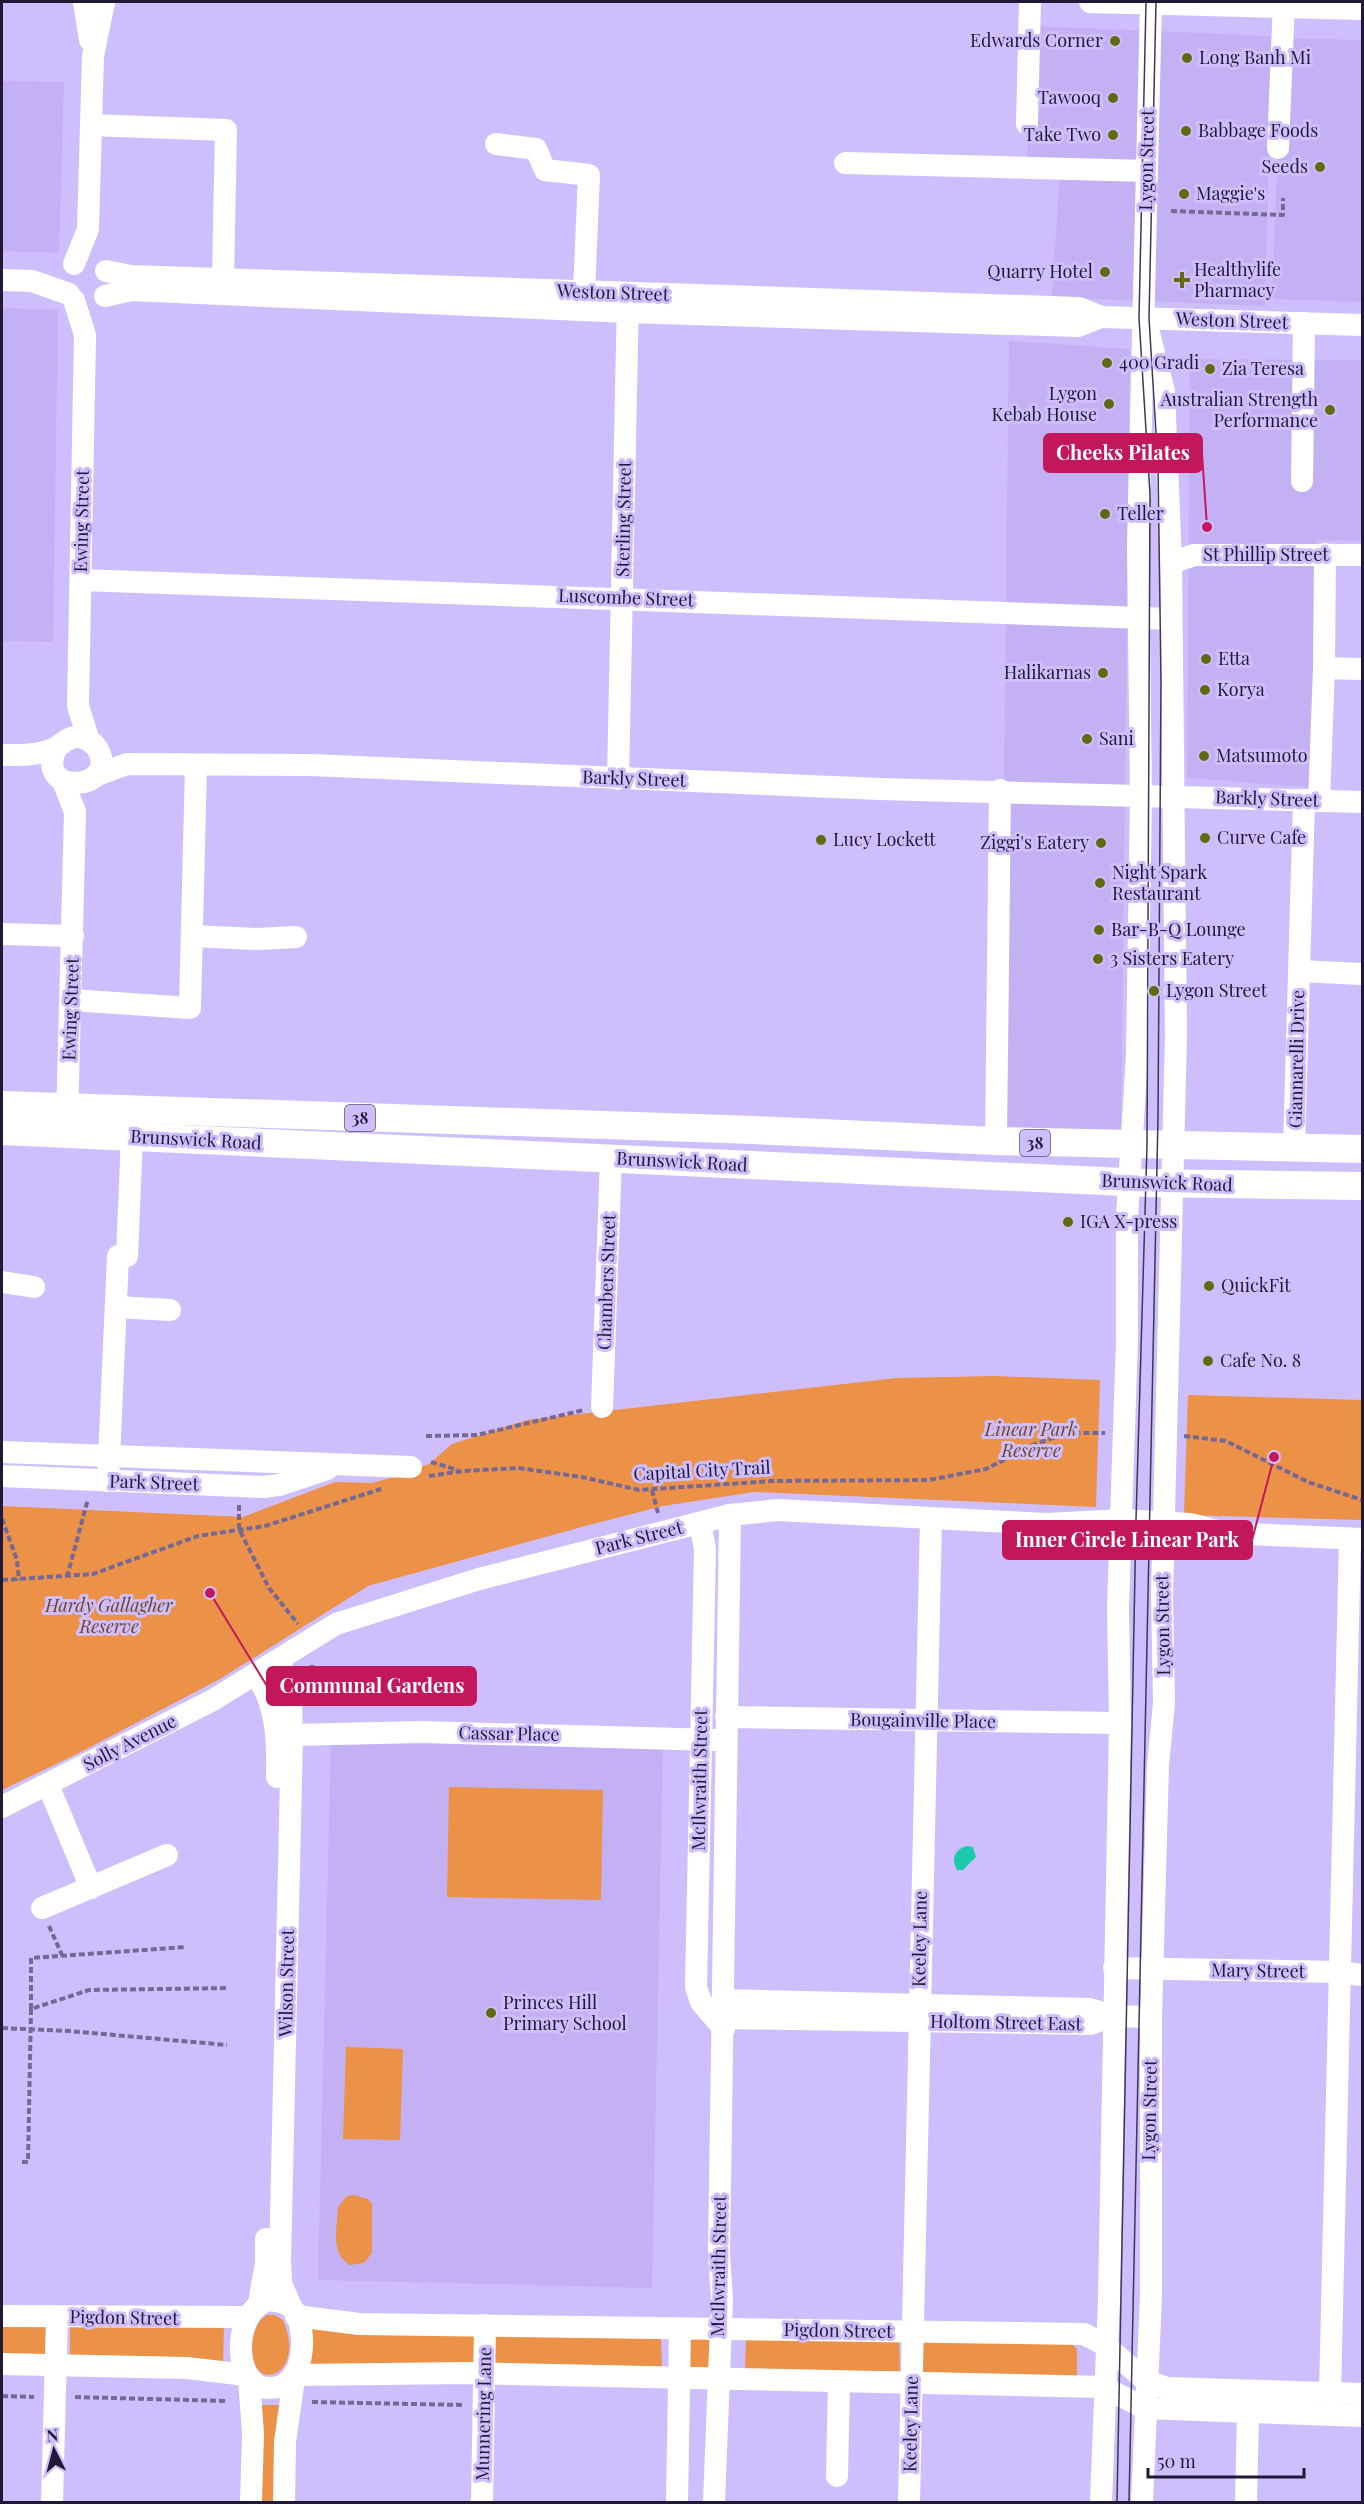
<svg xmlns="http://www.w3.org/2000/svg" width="1364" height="2504" font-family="'Playfair Display',serif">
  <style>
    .built { fill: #c3b1f4 }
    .green { fill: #ec9148 }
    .water { fill: #1dc9ac }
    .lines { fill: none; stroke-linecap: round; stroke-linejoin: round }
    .path { stroke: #746895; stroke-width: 4; stroke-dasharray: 6 3; stroke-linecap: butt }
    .minor { stroke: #fff; stroke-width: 22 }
    .major { stroke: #fff; stroke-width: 28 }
    .tram { stroke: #403558; stroke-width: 1.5 }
    .poi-dot { fill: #606b11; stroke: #cfbefd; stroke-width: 2 }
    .labels { text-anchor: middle; stroke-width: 6; stroke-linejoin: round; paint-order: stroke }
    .shield { fill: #cfbefd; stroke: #554a71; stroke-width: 1.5 }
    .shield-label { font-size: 16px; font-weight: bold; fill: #211835 }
    .poi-label { font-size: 18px; fill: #211835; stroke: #cfbefd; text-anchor: start }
    .street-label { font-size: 18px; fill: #211835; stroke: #cfbefd }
    .park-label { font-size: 18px; font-style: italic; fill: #714521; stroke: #cfbefd }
    .leader { fill: none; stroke: #c2185b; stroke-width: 2 }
    .callout-dot { fill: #c2185b; stroke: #cfbefd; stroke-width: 2 }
    .callout { fill: #c2185b; stroke: #c2185b; stroke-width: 2 }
    .callout-label { font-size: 20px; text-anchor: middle; font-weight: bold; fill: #fff }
  </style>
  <rect width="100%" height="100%" fill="#cfbefd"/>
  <g class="built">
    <polygon points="1035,26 1272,36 1265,306 1052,297 1060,172 1026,173"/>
    <polygon points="1282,38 1362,40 1362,302 1272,299"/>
    <polygon points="2,81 64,82 59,253 2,251"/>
    <polygon points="2,308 58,310 53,642 2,641"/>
    <polygon points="1009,341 1130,349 1121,1133 1000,1126"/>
    <polygon points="1190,359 1362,360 1362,541 1316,540 1319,788 1187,778"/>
    <polygon points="331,1738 663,1745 652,2288 318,2280"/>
  </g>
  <g class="green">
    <polygon points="995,1376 1100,1380 1096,1507 754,1492 663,1506 589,1525 368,1586 220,1679 77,1754 2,1790 2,1506 243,1517 335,1482 372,1483 394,1477 429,1464 452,1444 527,1420 897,1378"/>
    <polygon points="1188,1395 1362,1400 1362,1520 1184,1515"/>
    <polygon points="449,1787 603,1790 601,1900 447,1897"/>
    <polygon points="346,2047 403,2049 400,2140 343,2139"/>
    <path d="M354,2195L368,2199L372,2204V2253L364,2263L350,2265C330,2253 337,2228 338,2207L347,2196Z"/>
    <path d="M267,2315H275L283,2320C309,2380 244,2398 253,2338C255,2329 258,2320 267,2315Z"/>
    <polygon points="2,2322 46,2323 45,2360 2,2359"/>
    <polygon points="70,2323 224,2324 223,2367 70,2361"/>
    <polygon points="307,2324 475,2336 475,2363 306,2369"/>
    <polygon points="497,2333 661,2338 662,2369 495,2365 494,2338"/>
    <polygon points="746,2336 899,2341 900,2371 745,2374"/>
    <polygon points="711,2338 711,2368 691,2373 686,2340"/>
    <polygon points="925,2342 1072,2344 1077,2349 1077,2376 923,2375 922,2345"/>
    <polygon points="259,2405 282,2405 280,2502 257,2502"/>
  </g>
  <path class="water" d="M966,1846L973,1847L976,1857L963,1870H957C951,1860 954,1850 966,1846Z"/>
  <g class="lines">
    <g class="path">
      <polyline points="1171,211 1283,215 1283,198"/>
      <polyline points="426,1436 477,1435 584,1410"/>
      <polyline points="1184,1436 1226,1441 1308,1482 1362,1500"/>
      <polyline points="431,1462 458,1470"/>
      <polyline points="429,1476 463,1471 518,1468 582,1477 639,1490 773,1481 929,1480 986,1469 1035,1444 1056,1437 1072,1433 1105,1433"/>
      <polyline points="652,1490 658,1513"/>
      <polyline points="239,1505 239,1529 269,1588 298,1624"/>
      <polyline points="2,1519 17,1560 19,1580"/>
      <polyline points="67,1577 88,1499"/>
      <polyline points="2,1580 93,1574 198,1536 265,1526 381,1489"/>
      <polyline points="312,1694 312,1665"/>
      <polyline points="49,1926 62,1955"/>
      <polyline points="31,2009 31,1958 186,1947"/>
      <polyline points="2,2028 69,2031 227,2045"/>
      <polyline points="22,2162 28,2162 31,2009 89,1990 229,1988"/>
      <polyline points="2,2396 34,2397"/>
      <polyline points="75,2397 227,2401"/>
      <polyline points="312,2402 464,2405"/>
    </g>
    <g class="minor">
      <polyline points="84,2 90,40"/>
      <polyline points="1090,2 1362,9"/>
      <polyline points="1027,124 1030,2"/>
      <polyline points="91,125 226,130 223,278"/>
      <polyline points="496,144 536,149 545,170 589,175 584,292"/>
      <polyline points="1278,148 1284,2"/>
      <polyline points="845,163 1147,171"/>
      <polyline points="74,264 88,229 93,56 104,2"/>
      <polyline points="106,271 131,276 1079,308 1101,317 1362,325"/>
      <polyline points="2,280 32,281 69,294"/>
      <polyline points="105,296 131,290 628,312 1078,326 1101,317"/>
      <polyline points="74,300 85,335 78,706 89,741"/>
      <polyline points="1302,481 1304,323"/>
      <polyline points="1171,563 1194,555 1362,555"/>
      <polyline points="81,580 1171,619"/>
      <polyline points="1324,668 1362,669"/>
      <path d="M2,755C18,755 42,756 57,747C64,743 67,737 77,737C85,737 93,742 97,748C123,791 31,798 57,747"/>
      <polyline points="95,776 127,764 311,765 880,789 1362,802"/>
      <polyline points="618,779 628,296"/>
      <polyline points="63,781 75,812 67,1122"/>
      <polyline points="1319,800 1324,668 1325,554"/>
      <polyline points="2,934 73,936"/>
      <polyline points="192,936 257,939 296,937"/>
      <polyline points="1299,971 1362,974"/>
      <polyline points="71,1000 190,1008 196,765"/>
      <polyline points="996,1141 1000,790"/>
      <polyline points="1294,1147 1304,800"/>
      <polyline points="2,1282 34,1287"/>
      <polyline points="116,1307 170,1310"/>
      <polyline points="602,1407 611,1158"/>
      <polyline points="2,1452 411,1467"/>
      <polyline points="2,1476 263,1487 279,1485 327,1469"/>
      <polyline points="108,1481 118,1256 127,1256 132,1136"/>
      <polyline points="700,1523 705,1549 696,1987 701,2002 724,2029"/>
      <polyline points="1106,1535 1178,1539"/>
      <polyline points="280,1660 291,1702 292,1735 280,2261 281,2283 291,2307"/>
      <path d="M256,1675C277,1704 278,1743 277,1777"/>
      <polyline points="726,1717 1120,1723"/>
      <polyline points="292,1735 422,1732 715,1740"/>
      <polyline points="48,1785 91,1888"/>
      <polyline points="2,1807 213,1700 336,1624 479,1579 730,1515 778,1510 1046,1524 1122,1520 1190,1524 1225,1533 1362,1539"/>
      <polyline points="42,1908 167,1855"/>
      <polyline points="1114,1968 1340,1972 1362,1975"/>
      <polyline points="724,2000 1090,2009 1113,2016 1151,2017"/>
      <polyline points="724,2018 1090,2024 1113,2016"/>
      <path d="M271,2300C278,2301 287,2303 292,2308C309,2327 307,2391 267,2388C231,2385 232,2307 271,2300Z"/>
      <polyline points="259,2303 266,2263 266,2239"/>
      <polyline points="2,2316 247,2317"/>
      <polyline points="296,2316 359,2324 1084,2334 1105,2345 1146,2381 1167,2388 1362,2394"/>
      <polyline points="2,2364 187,2368 246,2375"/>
      <polyline points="296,2375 466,2373 1104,2387 1144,2408 1362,2416"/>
      <polyline points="249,2378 253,2434 251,2502"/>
      <polyline points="1330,2394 1350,1539"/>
      <polyline points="837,2476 839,2382"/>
      <polyline points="52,2502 57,2318"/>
      <polyline points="284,2502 285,2442 294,2379"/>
      <polyline points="482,2502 485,2325"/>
      <polyline points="677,2502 680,2329"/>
      <polyline points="714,2502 722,2299 719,2254 730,1515"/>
      <polyline points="909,2502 931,1519"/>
      <polyline points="1101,2502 1109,2299 1120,1723 1118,1607 1127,1340 1127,1217 1137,1055 1141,795 1138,545 1151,2"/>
      <polyline points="1142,2502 1151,2297 1151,2017 1158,1765 1164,1703 1162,1595 1176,1035 1171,563 1164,391 1149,333"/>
      <polyline points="1246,2502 1248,2412"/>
    </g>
    <g class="major">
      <polyline points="2,1105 754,1130 996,1141 1362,1149"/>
      <polyline points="2,1131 1146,1183 1362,1186"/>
    </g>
    <g class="tram">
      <polyline points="1156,2 1149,318 1156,433"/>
      <polyline points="1117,2502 1136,1520 1147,1145 1150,494 1139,318 1146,2"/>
      <polyline points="1129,2502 1158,1117 1161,680 1158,466"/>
    </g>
  </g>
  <g class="poi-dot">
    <circle cx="1115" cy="41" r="6"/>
    <circle cx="1187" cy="58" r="6"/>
    <circle cx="1113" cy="98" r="6"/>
    <circle cx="1186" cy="131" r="6"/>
    <circle cx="1113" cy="135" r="6"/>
    <circle cx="1320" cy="167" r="6"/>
    <circle cx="1184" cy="194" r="6"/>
    <circle cx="1105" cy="272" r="6"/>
    <path d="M1179 271h6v6h6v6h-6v6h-6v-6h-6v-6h6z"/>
    <circle cx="1107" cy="363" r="6"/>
    <circle cx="1210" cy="369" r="6"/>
    <circle cx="1109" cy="404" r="6"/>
    <circle cx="1330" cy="410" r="6"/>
    <circle cx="1105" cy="514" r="6"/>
    <circle cx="1206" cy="659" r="6"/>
    <circle cx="1103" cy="673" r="6"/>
    <circle cx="1205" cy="690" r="6"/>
    <circle cx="1087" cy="739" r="6"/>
    <circle cx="1204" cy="756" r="6"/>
    <circle cx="1205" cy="838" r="6"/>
    <circle cx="821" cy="840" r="6"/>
    <circle cx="1101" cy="843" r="6"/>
    <circle cx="1100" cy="883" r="6"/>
    <circle cx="1099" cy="930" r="6"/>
    <circle cx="1098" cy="959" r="6"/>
    <circle cx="1154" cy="991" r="6"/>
    <circle cx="1068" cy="1222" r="6"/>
    <circle cx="1209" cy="1286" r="6"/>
    <circle cx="1208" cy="1361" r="6"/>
    <circle cx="491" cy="2013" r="6"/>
  </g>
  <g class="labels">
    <g class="shield">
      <rect x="345" y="1105" width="30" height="26" rx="4.5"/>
      <rect x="1020" y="1130" width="30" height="26" rx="4.5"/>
    </g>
    <g class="shield-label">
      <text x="360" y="1124">38</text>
      <text x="1035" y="1149">38</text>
    </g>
    <g class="poi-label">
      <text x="1103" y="47" text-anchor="end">Edwards Corner</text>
      <text x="1199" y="64">Long Banh Mi</text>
      <text x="1101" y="104" text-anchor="end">Tawooq</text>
      <text x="1198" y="137">Babbage Foods</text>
      <text x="1101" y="141" text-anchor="end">Take Two</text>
      <text x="1308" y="173" text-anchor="end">Seeds</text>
      <text x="1196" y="200">Maggie's</text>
      <text x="1194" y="276">Healthylife<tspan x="1194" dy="21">Pharmacy</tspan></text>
      <text x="1093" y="278" text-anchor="end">Quarry Hotel</text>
      <text x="1119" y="369">400 Gradi</text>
      <text x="1222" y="375">Zia Teresa</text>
      <text x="1097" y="400" text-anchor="end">Lygon<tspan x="1097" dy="21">Kebab House</tspan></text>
      <text x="1318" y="406" text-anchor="end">Australian Strength<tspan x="1318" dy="21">Performance</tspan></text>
      <text x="1117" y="520">Teller</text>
      <text x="1218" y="665">Etta</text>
      <text x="1091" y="679" text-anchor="end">Halikarnas</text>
      <text x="1217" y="696">Korya</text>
      <text x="1099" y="745">Sani</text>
      <text x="1216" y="762">Matsumoto</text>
      <text x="1217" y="844">Curve Cafe</text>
      <text x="833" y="846">Lucy Lockett</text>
      <text x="1089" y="849" text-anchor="end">Ziggi's Eatery</text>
      <text x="1112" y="879">Night Spark<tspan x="1112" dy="21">Restaurant</tspan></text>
      <text x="1111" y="936">Bar-B-Q Lounge</text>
      <text x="1110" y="965">3 Sisters Eatery</text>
      <text x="1166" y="997">Lygon Street</text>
      <text x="1080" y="1228">IGA X-press</text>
      <text x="1221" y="1292">QuickFit</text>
      <text x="1220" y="1367">Cafe No. 8</text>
      <text x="503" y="2009">Princes Hill<tspan x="503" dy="21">Primary School</tspan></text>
    </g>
    <g class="street-label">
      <text transform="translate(1147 160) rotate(-89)" y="6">Lygon Street</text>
      <text transform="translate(613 293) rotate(2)" y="6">Weston Street</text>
      <text transform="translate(1232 321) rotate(2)" y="6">Weston Street</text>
      <text transform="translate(624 519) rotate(-89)" y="6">Sterling Street</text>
      <text transform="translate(82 521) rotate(-89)" y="6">Ewing Street</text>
      <text x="1266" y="561">St Phillip Street</text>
      <text transform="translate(626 598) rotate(2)" y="6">Luscombe Street</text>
      <text transform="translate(634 779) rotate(2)" y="6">Barkly Street</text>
      <text transform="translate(1267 799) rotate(2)" y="6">Barkly Street</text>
      <text transform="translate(71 1009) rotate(-88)" y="6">Ewing Street</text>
      <text transform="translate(1297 1059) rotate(-89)" y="6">Giannarelli Drive</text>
      <text transform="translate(196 1140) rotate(3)" y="6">Brunswick Road</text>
      <text transform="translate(682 1162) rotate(3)" y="6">Brunswick Road</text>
      <text transform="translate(1167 1183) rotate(2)" y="6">Brunswick Road</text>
      <text transform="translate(607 1282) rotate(-88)" y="6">Chambers Street</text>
      <text transform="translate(702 1471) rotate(-3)" y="6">Capital City Trail</text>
      <text transform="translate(154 1483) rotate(2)" y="6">Park Street</text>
      <text transform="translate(639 1538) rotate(-14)" y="6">Park Street</text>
      <text transform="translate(1163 1625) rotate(-91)" y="6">Lygon Street</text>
      <text transform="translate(923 1721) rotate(1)" y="6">Bougainville Place</text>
      <text transform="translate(509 1734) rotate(1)" y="6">Cassar Place</text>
      <text transform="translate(130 1743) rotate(-27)" y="6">Solly Avenue</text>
      <text transform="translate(700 1780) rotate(-89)" y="6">McIlwraith Street</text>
      <text transform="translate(920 1939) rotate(-89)" y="6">Keeley Lane</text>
      <text transform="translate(1258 1971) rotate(1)" y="6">Mary Street</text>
      <text transform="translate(287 1983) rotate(-89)" y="6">Wilson Street</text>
      <text transform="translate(1006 2023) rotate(1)" y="6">Holtom Street East</text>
      <text transform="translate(1150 2110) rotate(-89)" y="6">Lygon Street</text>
      <text transform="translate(719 2266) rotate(-89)" y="6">McIlwraith Street</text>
      <text transform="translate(124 2318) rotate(1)" y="6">Pigdon Street</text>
      <text transform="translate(838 2331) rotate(1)" y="6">Pigdon Street</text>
      <text transform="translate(484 2414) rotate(-89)" y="6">Munnering Lane</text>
      <text transform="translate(911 2424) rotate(-89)" y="6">Keeley Lane</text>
    </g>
    <g class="park-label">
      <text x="1031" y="1436">Linear Park<tspan x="1031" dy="21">Reserve</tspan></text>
      <text x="109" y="1612">Hardy Gallagher<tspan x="109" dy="21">Reserve</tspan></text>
    </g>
  </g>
  <path class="leader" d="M1207 527L1202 453M1274 1457L1252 1540M210 1593L267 1686"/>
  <g class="callout-dot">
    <circle cx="1207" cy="527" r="6"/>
    <circle cx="1274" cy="1457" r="6"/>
    <circle cx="210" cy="1593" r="6"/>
  </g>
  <g class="callout">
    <rect x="1044" y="434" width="158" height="38" rx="6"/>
    <rect x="1003" y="1521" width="249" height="38" rx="6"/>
    <rect x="267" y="1667" width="209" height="38" rx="6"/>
  </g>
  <g class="callout-label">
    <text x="1123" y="460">Cheeks Pilates</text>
    <text x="1127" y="1547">Inner Circle Linear Park</text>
    <text x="372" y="1693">Communal Gardens</text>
  </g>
  <rect width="1364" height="2504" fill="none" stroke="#211835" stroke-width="6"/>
  <g transform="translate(54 2450) rotate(354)" stroke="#cfbefd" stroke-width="4.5" paint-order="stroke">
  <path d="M0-4.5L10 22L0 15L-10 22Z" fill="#211835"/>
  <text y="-9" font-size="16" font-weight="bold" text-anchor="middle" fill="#211835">N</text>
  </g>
  <path d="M1148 2468v9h156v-9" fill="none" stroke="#211835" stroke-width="3"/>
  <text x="1157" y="2468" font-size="18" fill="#211835" stroke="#cfbefd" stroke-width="4.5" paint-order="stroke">50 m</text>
</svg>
